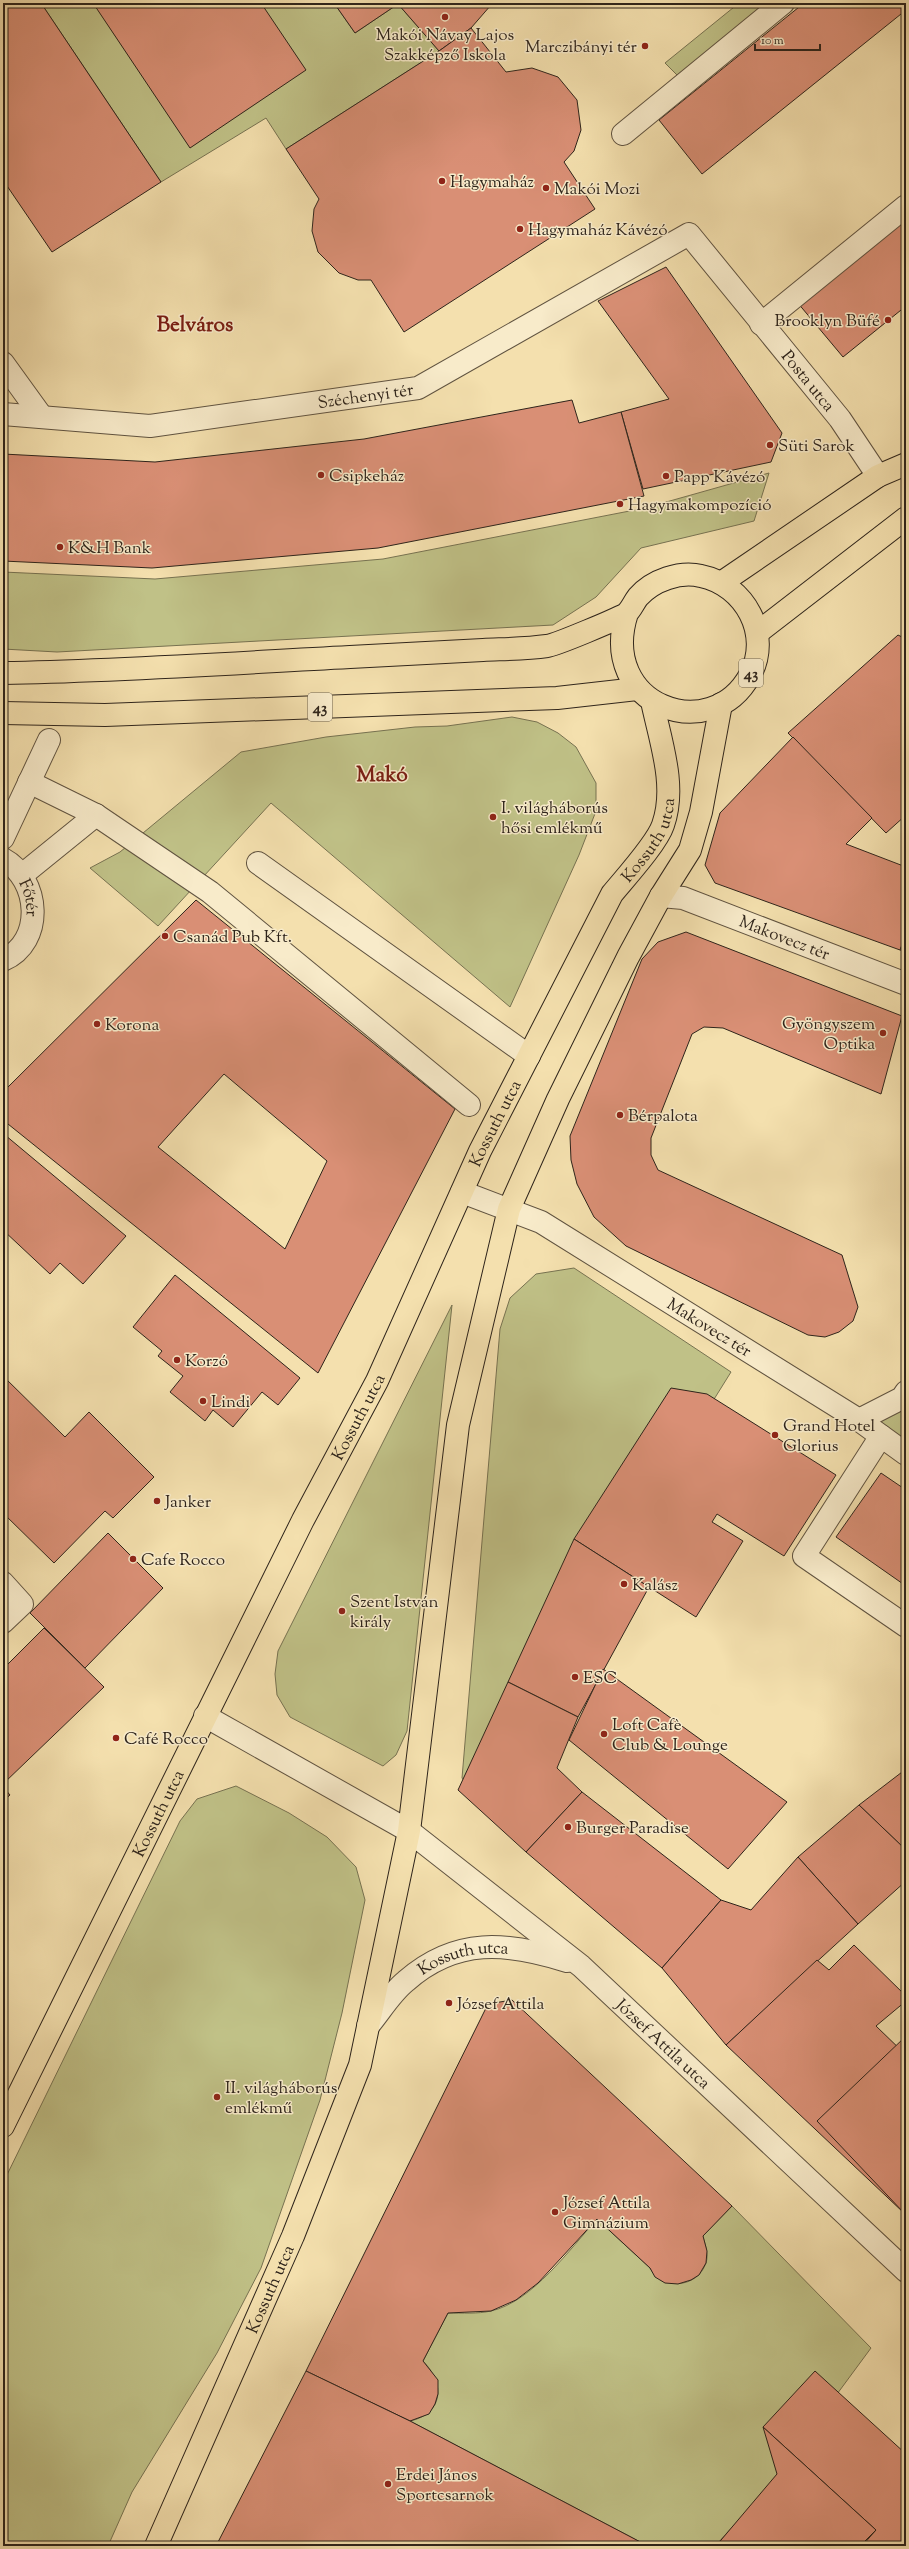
<svg xmlns="http://www.w3.org/2000/svg" width="909" height="2549" font-family="'Sorts Mill Goudy',serif">
  <style>
    .green { fill: #c0c187; stroke: #777251 }
    .building { fill: #d98f75; stroke: #2e241b; fill-rule: evenodd }
    .lines { fill: none; stroke-linecap: round; stroke-linejoin: round }
    .minor-casing { stroke: #605340; stroke-width: 24 }
    .major-casing { stroke: #2e241b; stroke-width: 24 }
    .minor { stroke: #f8ebca; stroke-width: 22 }
    .major { stroke: #f4e0ae; stroke-width: 22 }
    .poi-dot { fill: #8f2418; stroke: #f8ebca; stroke-width: 1.5 }
    .labels { text-anchor: middle; stroke-width: 3; stroke-linejoin: round; paint-order: stroke }
    .shield { fill: #f8ebca; stroke: #6b6050; stroke-width: 1 }
    .shield-label { font-size: 16px; font-weight: bold; fill: #2e241b }
    .poi-label { font-size: 17px; fill: #2e241b; stroke: #f8ebca; text-anchor: start }
    .street-label { font-size: 17px; fill: #2e241b; stroke: #f8ebca }
    .district-label { font-size: 21px; font-weight: bold; fill: #7a1f14; stroke: #f8ebca }
  </style>
  <rect width="100%" height="100%" fill="#f4e0ae"/>
  <filter id="stains"><feTurbulence type="fractalNoise" baseFrequency=".005" numOctaves="4"/><feColorMatrix values="0 0 0 0 .2 0 0 0 0 .09 0 0 0 0 .02 0 0 0 .5 -.17"/></filter>
  <radialGradient id="worn" r=".72"><stop offset=".6" stop-color="#630" stop-opacity="0"/><stop offset="1" stop-color="#630" stop-opacity=".3"/></radialGradient>
  <g class="green">
    <polygon points="41,3 334,3 355,33 398,4 439,51 286,149 266,118 161,182"/>
    <polygon points="739,3 765,3 678,76 665,63"/>
    <polygon points="769,473 754,521 641,548 596,597 553,625 57,652 3,649 3,572 155,579 383,559 645,508"/>
    <polygon points="512,717 537,722 558,733 576,747 596,783 596,811 579,855 510,1007 271,803 158,926 90,868 120,852 241,752 326,737 415,727 447,726"/>
    <polygon points="574,1268 731,1372 592,1595 487,1814 462,1778 500,1329 510,1298 536,1274"/>
    <polygon points="452,1305 407,1731 396,1755 383,1766 290,1717 277,1695 275,1674 278,1651"/>
    <polygon points="906,1392 906,1454 859,1420"/>
    <polygon points="236,1786 289,1813 327,1837 356,1867 365,1900 342,2013 320,2100 261,2268 217,2353 132,2492 108,2546 3,2546 3,2183 180,1821 197,1799"/>
    <path d="M732,2206L871,2348L767,2489L715,2546H648L410,2421C443,2414 446,2384 423,2361L448,2313C462,2313 478,2314 491,2311C532,2302 570,2249 597,2219L650,2268C662,2290 697,2289 706,2263C709,2254 705,2245 703,2236Z"/>
  </g>
  <g class="building">
    <polygon points="3,3 41,3 161,182 52,252 3,180"/>
    <polygon points="93,3 261,3 306,70 190,148"/>
    <polygon points="334,3 489,3 491,5 471,28 439,51 398,4 355,33"/>
    <polygon points="804,3 906,3 906,10 702,174 659,120"/>
    <polygon points="471,28 506,72 532,68 558,77 577,100 581,130 574,151 564,162 595,209 404,332 371,280 358,280 339,273 318,252 312,231 314,209 319,199 286,149 439,51"/>
    <polygon points="906,214 906,306 843,357 797,302"/>
    <polygon points="666,267 782,433 771,462 643,489 621,412 669,399 598,301"/>
    <polygon points="572,400 579,423 621,412 644,496 378,548 152,568 3,561 3,454 155,462 364,439"/>
    <polygon points="898,635 906,639 906,815 886,833 788,733"/>
    <polygon points="793,737 872,818 846,844 906,867 906,935 900,950 715,883 705,865 720,813"/>
    <path d="M196,900L455,1109L318,1373L3,1120V1092ZM224,1074L327,1161L285,1249L158,1147Z"/>
    <polygon points="686,932 902,1016 881,1094 723,1028 704,1027 692,1034 651,1138 651,1155 658,1170 842,1255 858,1307 853,1321 839,1332 825,1337 808,1335 626,1246 594,1217 577,1184 571,1160 570,1136 642,959 658,942"/>
    <polygon points="906,935 906,952 900,950"/>
    <polygon points="5,1135 126,1236 83,1284 60,1263 50,1274 3,1230 3,1137"/>
    <polygon points="175,1275 300,1378 278,1405 262,1392 233,1427 213,1410 205,1421 170,1392 183,1376 158,1356 162,1351 133,1327"/>
    <polygon points="3,1376 65,1437 89,1412 154,1477 113,1518 105,1511 54,1563 3,1513"/>
    <polygon points="671,1388 707,1394 836,1475 784,1556 717,1514 712,1522 743,1541 696,1617 574,1539"/>
    <polygon points="881,1473 906,1490 906,1586 836,1537"/>
    <polygon points="108,1533 163,1588 85,1668 30,1613"/>
    <polygon points="574,1539 649,1587 578,1717 508,1682"/>
    <polygon points="44,1628 104,1687 3,1784 3,1669"/>
    <polygon points="603,1669 787,1802 728,1869 569,1740"/>
    <polygon points="508,1682 578,1717 557,1768 582,1792 526,1852 458,1790"/>
    <polygon points="906,1769 906,1850 859,1805"/>
    <polygon points="3,1787 10,1795 3,1801"/>
    <polygon points="582,1792 721,1900 662,1968 526,1852"/>
    <polygon points="859,1805 906,1850 906,1881 858,1924 798,1857"/>
    <polygon points="798,1857 858,1924 726,2045 662,1968 721,1900 751,1910"/>
    <polygon points="854,1945 906,1996 906,2001 876,2026 906,2055 905,2214 726,2045 817,1960 829,1970"/>
    <polygon points="512,2000 732,2206 703,2236 707,2251 706,2263 699,2275 691,2280 678,2284 665,2283 655,2277 650,2268 597,2219 538,2283 516,2300 491,2311 448,2313 423,2361 438,2380 438,2394 435,2404 429,2414 410,2421 306,2371 488,2004"/>
    <polygon points="905,2037 906,2039 905,2214 817,2121"/>
    <polygon points="306,2371 410,2421 648,2546 216,2546"/>
    <polygon points="815,2371 906,2454 906,2546 862,2546 876,2530 763,2427"/>
    <polygon points="763,2427 876,2530 860,2546 716,2546 777,2474"/>
  </g>
  <g class="lines">
    <defs>
      <g id="minor">
        <polyline points="623,134 783,3"/>
        <polyline points="761,324 906,206"/>
        <polyline points="3,363 42,417"/>
        <path id="s1" d="M3,414L150,426L418,388L689,234L840,419L878,476"/>
        <polyline points="29,782 96,815 210,892 469,1105"/>
        <polyline points="3,838 49,740"/>
        <path id="s2" d="M3,859C40,879 45,942 3,960"/>
        <polyline points="258,863 529,1056"/>
        <polyline points="22,875 96,815"/>
        <path id="s3" d="M661,896L683,898L906,984"/>
        <path id="s4" d="M462,1192L541,1222L859,1420L906,1454"/>
        <polyline points="859,1420 902,1398 906,1392"/>
        <polyline points="881,1436 804,1556 906,1626"/>
        <polyline points="3,1583 22,1604 3,1622"/>
        <path id="s5" d="M205,1716L409,1831L581,1966L906,2271"/>
        <path id="s6" d="M368,2026C380,2012 391,1993 406,1981C456,1937 507,1942 567,1961"/>
      </g>
      <g id="major">
        <polyline points="721,583 878,476 906,464"/>
        <polyline points="757,633 906,518"/>
        <path d="M3,673C119,671 234,663 350,657C394,655 439,652 483,650C504,649 526,649 547,646C556,645 617,619 626,614C631,610 634,602 638,597C653,580 680,571 701,576C745,585 772,635 750,675C711,747 597,706 627,613"/>
        <polyline points="3,713 105,715 557,698 637,689"/>
        <path id="s7" d="M3,2126L303,1520L377,1381L480,1151L612,894C626,877 657,843 663,825C677,786 660,740 652,701"/>
        <path id="s8" d="M156,2546L293,2236L360,2065L409,1831L458,1425L509,1209L558,1099L628,957L661,896L690,850L701,812L721,704"/>
      </g>
    </defs>
    <use href="#minor" class="minor-casing"/>
    <use href="#major" class="major-casing"/>
    <use href="#minor" class="minor"/>
    <use href="#major" class="major"/>
  </g>
  <g class="poi-dot">
    <circle cx="445" cy="17" r="4"/>
    <circle cx="645" cy="46" r="4"/>
    <circle cx="442" cy="181" r="4"/>
    <circle cx="546" cy="188" r="4"/>
    <circle cx="520" cy="229" r="4"/>
    <circle cx="888" cy="320" r="4"/>
    <circle cx="770" cy="445" r="4"/>
    <circle cx="321" cy="475" r="4"/>
    <circle cx="666" cy="476" r="4"/>
    <circle cx="620" cy="504" r="4"/>
    <circle cx="60" cy="547" r="4"/>
    <circle cx="493" cy="817" r="4"/>
    <circle cx="165" cy="936" r="4"/>
    <circle cx="97" cy="1024" r="4"/>
    <circle cx="883" cy="1033" r="4"/>
    <circle cx="620" cy="1115" r="4"/>
    <circle cx="177" cy="1360" r="4"/>
    <circle cx="203" cy="1401" r="4"/>
    <circle cx="775" cy="1435" r="4"/>
    <circle cx="157" cy="1501" r="4"/>
    <circle cx="133" cy="1559" r="4"/>
    <circle cx="624" cy="1584" r="4"/>
    <circle cx="342" cy="1611" r="4"/>
    <circle cx="575" cy="1677" r="4"/>
    <circle cx="604" cy="1734" r="4"/>
    <circle cx="116" cy="1738" r="4"/>
    <circle cx="568" cy="1827" r="4"/>
    <circle cx="449" cy="2003" r="4"/>
    <circle cx="217" cy="2097" r="4"/>
    <circle cx="555" cy="2212" r="4"/>
    <circle cx="388" cy="2484" r="4"/>
  </g>
  <g class="labels">
    <g class="shield">
      <rect x="739" y="659" width="24" height="28" rx="3"/>
      <rect x="308" y="693" width="24" height="28" rx="3"/>
    </g>
    <g class="shield-label">
      <text x="751" y="679">43</text>
      <text x="320" y="713">43</text>
    </g>
    <g class="poi-label">
      <text x="445" y="40" text-anchor="middle">Makói Návay Lajos<tspan x="445" dy="20">Szakképző Iskola</tspan></text>
      <text x="637" y="52" text-anchor="end">Marczibányi tér</text>
      <text x="450" y="187">Hagymaház</text>
      <text x="554" y="194">Makói Mozi</text>
      <text x="528" y="235">Hagymaház Kávézó</text>
      <text x="880" y="326" text-anchor="end">Brooklyn Büfé</text>
      <text x="778" y="451">Süti Sarok</text>
      <text x="329" y="481">Csipkeház</text>
      <text x="674" y="482">Papp Kávézó</text>
      <text x="628" y="510">Hagymakompozíció</text>
      <text x="68" y="553">K&amp;H Bank</text>
      <text x="501" y="813">I. világháborús<tspan x="501" dy="20">hősi emlékmű</tspan></text>
      <text x="173" y="942">Csanád Pub Kft.</text>
      <text x="875" y="1029" text-anchor="end">Gyöngyszem<tspan x="875" dy="20">Optika</tspan></text>
      <text x="105" y="1030">Korona</text>
      <text x="628" y="1121">Bérpalota</text>
      <text x="185" y="1366">Korzó</text>
      <text x="211" y="1407">Lindi</text>
      <text x="783" y="1431">Grand Hotel<tspan x="783" dy="20">Glorius</tspan></text>
      <text x="165" y="1507">Janker</text>
      <text x="141" y="1565">Cafe Rocco</text>
      <text x="632" y="1590">Kalász</text>
      <text x="350" y="1607">Szent István<tspan x="350" dy="20">király</tspan></text>
      <text x="583" y="1683">ESC</text>
      <text x="612" y="1730">Loft Cafè<tspan x="612" dy="20">Club &amp; Lounge</tspan></text>
      <text x="124" y="1744">Café Rocco</text>
      <text x="576" y="1833">Burger Paradise</text>
      <text x="457" y="2009">József Attila</text>
      <text x="225" y="2093">II. világháborús<tspan x="225" dy="20">emlékmű</tspan></text>
      <text x="563" y="2208">József Attila<tspan x="563" dy="20">Gimnázium</tspan></text>
      <text x="396" y="2480">Erdei János<tspan x="396" dy="20">Sportcsarnok</tspan></text>
    </g>
    <g class="street-label">
      <text dy="6" stroke="none"><textPath href="#s1" startOffset="919">Posta utca</textPath></text>
      <text dy="6" stroke="none"><textPath href="#s1" startOffset="365">Széchenyi tér</textPath></text>
      <text dy="6" stroke="none"><textPath href="#s7" startOffset="1441">Kossuth utca</textPath></text>
      <text dy="6" stroke="none"><textPath href="#s2" startOffset="49">Főtér</textPath></text>
      <text dy="6" stroke="none"><textPath href="#s3" startOffset="131">Makovecz tér</textPath></text>
      <text dy="6" stroke="none"><textPath href="#s7" startOffset="1117">Kossuth utca</textPath></text>
      <text dy="6" stroke="none"><textPath href="#s4" startOffset="283">Makovecz tér</textPath></text>
      <text dy="6" stroke="none"><textPath href="#s7" startOffset="793">Kossuth utca</textPath></text>
      <text dy="6" stroke="none"><textPath href="#s7" startOffset="349">Kossuth utca</textPath></text>
      <text dy="6" stroke="none"><textPath href="#s6" startOffset="123">Kossuth utca</textPath></text>
      <text dy="6" stroke="none"><textPath href="#s5" startOffset="566">József Attila utca</textPath></text>
      <text dy="6" stroke="none"><textPath href="#s8" startOffset="281">Kossuth utca</textPath></text>
    </g>
    <g class="district-label">
      <text x="195" y="331">Belváros</text>
      <text x="382" y="781">Makó</text>
    </g>
  </g>
  <rect width="909" height="2549" fill="none" stroke="#f4e0ae" stroke-width="16"/>
  <rect x="4" y="4" width="901" height="2541" fill="none" stroke="#2e241b" stroke-width="2"/>
  <rect x="8" y="8" width="893" height="2533" fill="none" stroke="#2e241b"/>
  <path d="M755 44v6h65v-6" fill="none" stroke="#2e241b" stroke-width="2"/>
  <text x="761" y="44" font-size="12" fill="#2e241b" stroke="#f8ebca" stroke-width="3" paint-order="stroke">10 m</text>
  <rect width="100%" height="100%" filter="url(#stains)"/>
  <rect width="100%" height="100%" fill="url(#worn)"/>
</svg>
